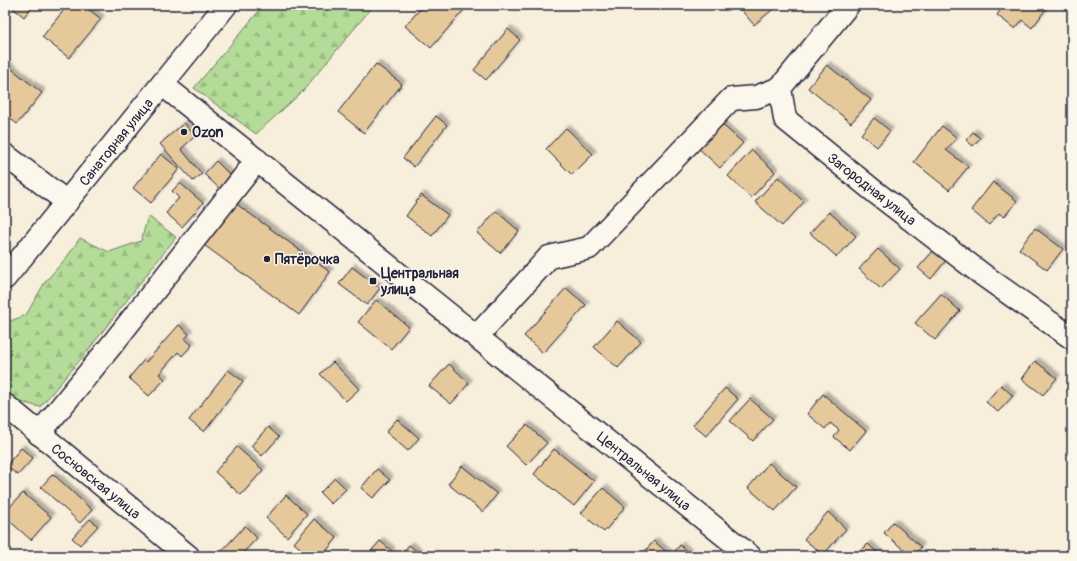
<svg xmlns="http://www.w3.org/2000/svg" width="1077" height="561" font-family="Pangolin,sans-serif">
  <style>
    .forest { fill: url(#forest-firs); stroke: #6b7e69 }
    .building { fill: #e6c99a; stroke: #22223b; filter: url(#shadow) }
    .lines { fill: none; stroke-linecap: round; stroke-linejoin: round }
    .minor-casing { stroke: #22223b; stroke-width: 25 }
    .major-casing { stroke: #22223b; stroke-width: 25 }
    .minor { stroke: #fbf7ec; stroke-width: 22 }
    .major { stroke: #fbf7ec; stroke-width: 22 }
    .poi-dot { fill: #22223b; stroke: #fbf7ec; stroke-width: 1.5 }
    .labels { text-anchor: middle; stroke-width: 3; stroke-linejoin: round; paint-order: stroke }
    .poi-label { font-size: 14px; font-weight: bold; fill: #22223b; stroke: #fbf7ec; text-anchor: start }
    .street-label { font-size: 14px; fill: #22223b; stroke: #fbf7ec }
  </style>
  <defs>
    <pattern id="forest-firs" width="22" height="20" patternUnits="userSpaceOnUse"><rect width="22" height="20" fill="#b4db97"/><path d="M5 1l3.5 6h-7zM16 11l3.5 6h-7z" fill="#9abc83"/></pattern>
    <filter id="shadow"><feDropShadow dx="3.5" dy="-3.5" stdDeviation="1" flood-color="#0004"/></filter>
  </defs>
  <rect width="100%" height="100%" fill="#f7eedc"/>
  <filter id="ink" filterUnits="userSpaceOnUse"><feTurbulence type="fractalNoise" baseFrequency=".025" numOctaves="2"/><feDisplacementMap in="SourceGraphic" scale="8" xChannelSelector="R" yChannelSelector="G"/><feConvolveMatrix kernelMatrix="1 2 1 2 8 2 1 2 1" color-interpolation-filters="sRGB"/></filter>
  <g filter="url(#ink)">
    <g class="forest">
      <polygon points="264,5 374,5 302,92 256,134 194,88"/>
      <polygon points="148,216 176,237 86,353 40,407 13,400 5,392 5,323 26,315 45,282 67,257 80,238 109,252 141,241"/>
    </g>
    <g class="building">
      <polygon points="16,5 33,5 24,17 13,8"/>
      <polygon points="68,5 83,5 101,19 69,58 42,37"/>
      <polygon points="424,5 468,5 431,48 405,26"/>
      <polygon points="737,5 778,5 754,25"/>
      <polygon points="1001,5 1049,5 1032,28 1022,20 1015,29 997,15 1003,6"/>
      <polygon points="508,29 520,40 486,80 474,70"/>
      <polygon points="376,64 402,84 364,133 338,112"/>
      <polygon points="827,65 871,100 851,123 808,88"/>
      <polygon points="8,66 42,93 17,124 5,114 5,70"/>
      <polygon points="436,116 447,125 414,167 403,158"/>
      <polygon points="874,118 890,131 877,147 861,134"/>
      <polygon points="718,121 743,143 720,168 696,146"/>
      <polygon points="184,123 195,136 181,149 202,174 193,181 160,144"/>
      <polygon points="942,126 957,138 946,150 968,167 949,190 914,162"/>
      <polygon points="566,128 593,154 572,175 546,149"/>
      <polygon points="973,132 980,138 973,146 966,140"/>
      <polygon points="752,150 775,172 751,198 728,176"/>
      <polygon points="161,154 179,169 151,203 133,188"/>
      <polygon points="216,161 233,178 221,190 204,174"/>
      <polygon points="778,177 804,202 782,226 755,202"/>
      <polygon points="993,182 1017,201 1004,217 999,213 989,225 971,210"/>
      <polygon points="180,183 203,203 182,227 166,213 179,198 172,191"/>
      <polygon points="421,195 448,215 432,236 406,216"/>
      <polygon points="235,203 330,272 299,315 204,245"/>
      <polygon points="496,211 519,231 500,253 477,233"/>
      <polygon points="829,212 856,236 837,257 810,233"/>
      <polygon points="1035,228 1063,249 1047,270 1019,249"/>
      <polygon points="878,249 900,269 881,289 859,269"/>
      <polygon points="935,249 947,259 931,279 918,268"/>
      <polygon points="352,267 380,288 367,305 339,284"/>
      <polygon points="566,288 586,305 543,353 524,336"/>
      <polygon points="941,294 960,311 935,340 915,323"/>
      <polygon points="376,300 409,327 391,349 358,322"/>
      <polygon points="617,321 641,342 618,368 594,347"/>
      <polygon points="179,325 189,334 185,339 192,345 182,356 178,352 159,374 165,379 149,396 129,378 144,360 146,362"/>
      <polygon points="1035,361 1057,378 1043,395 1022,379"/>
      <polygon points="333,362 359,389 346,401 320,374"/>
      <polygon points="449,364 469,383 451,404 429,386"/>
      <polygon points="228,370 243,381 204,432 189,420"/>
      <polygon points="1001,385 1013,396 998,412 986,402"/>
      <polygon points="725,388 738,399 706,436 693,425"/>
      <polygon points="823,394 866,431 850,450 834,437 839,430 830,423 825,429 807,414"/>
      <polygon points="750,399 773,419 753,441 730,421"/>
      <polygon points="397,419 419,438 408,451 386,432"/>
      <polygon points="527,425 547,443 526,465 506,446"/>
      <polygon points="268,427 279,437 262,456 251,446"/>
      <polygon points="237,447 263,470 241,495 215,472"/>
      <polygon points="21,448 33,458 18,475 6,466"/>
      <polygon points="554,449 594,481 574,506 534,474"/>
      <polygon points="769,463 796,487 775,511 748,488"/>
      <polygon points="462,466 497,494 483,512 448,484"/>
      <polygon points="377,469 390,480 373,498 361,488"/>
      <polygon points="53,474 92,510 80,523 41,487"/>
      <polygon points="335,478 346,489 331,504 320,493"/>
      <polygon points="603,488 625,507 604,532 581,513"/>
      <polygon points="23,493 51,517 31,540 5,517 5,512"/>
      <polygon points="286,495 307,514 287,537 266,518"/>
      <polygon points="828,512 846,529 823,555 804,539"/>
      <polygon points="90,519 98,526 80,545 72,538"/>
      <polygon points="314,519 337,538 322,556 309,556 294,543"/>
      <polygon points="893,522 921,547 914,556 911,556 884,533"/>
      <polygon points="245,526 257,538 240,556 223,556 220,553"/>
      <polygon points="380,541 392,551 388,556 367,556"/>
      <polygon points="654,541 671,556 680,545 692,556 641,556"/>
      <polygon points="868,544 881,556 856,556"/>
      <polygon points="409,545 423,556 400,556"/>
    </g>
    <g class="lines">
      <defs>
        <g id="minor">
          <polyline points="848,5 780,88 785,119 875,192 983,275 1072,338"/>
          <polyline points="163,85 750,556"/>
          <polyline points="5,155 67,202"/>
          <polyline points="477,336 549,257 589,248 731,99 756,97 780,88"/>
          <polyline points="5,405 188,556"/>
          <polyline points="39,434 114,342 257,160"/>
        </g>
        <polyline id="major" points="5,278 226,5"/>
      </defs>
      <use href="#minor" class="minor-casing"/>
      <use href="#major" class="major-casing"/>
      <use href="#minor" class="minor"/>
      <use href="#major" class="major"/>
    </g>
  </g>
  <g class="poi-dot">
    <circle cx="184" cy="132" r="4"/>
    <circle cx="267" cy="259" r="4"/>
    <rect x="369" y="277" width="8" height="8" rx="2"/>
  </g>
  <g class="labels">
    <g class="poi-label">
      <text x="192" y="137">Ozon</text>
      <text x="275" y="264">Пятёрочка</text>
      <text x="381" y="278">Центральная<tspan x="381" dy="16">улица</tspan></text>
    </g>
    <g class="street-label">
      <text transform="translate(116 142) rotate(-51)" y="5">Санаторная улица</text>
      <text transform="translate(872 189) rotate(38)" y="5">Загородная улица</text>
      <text transform="translate(644 471) rotate(39)" y="5">Центральная улица</text>
      <text transform="translate(96 481) rotate(39)" y="5">Сосновская улица</text>
    </g>
  </g>
  <rect width="1077" height="561" fill="none" stroke="#fbf7ec" stroke-width="20"/>
  <rect x="10" y="10" width="1057" height="541" fill="none" stroke="#22223b" stroke-width="1.5" filter="url(#ink)"/>
</svg>
